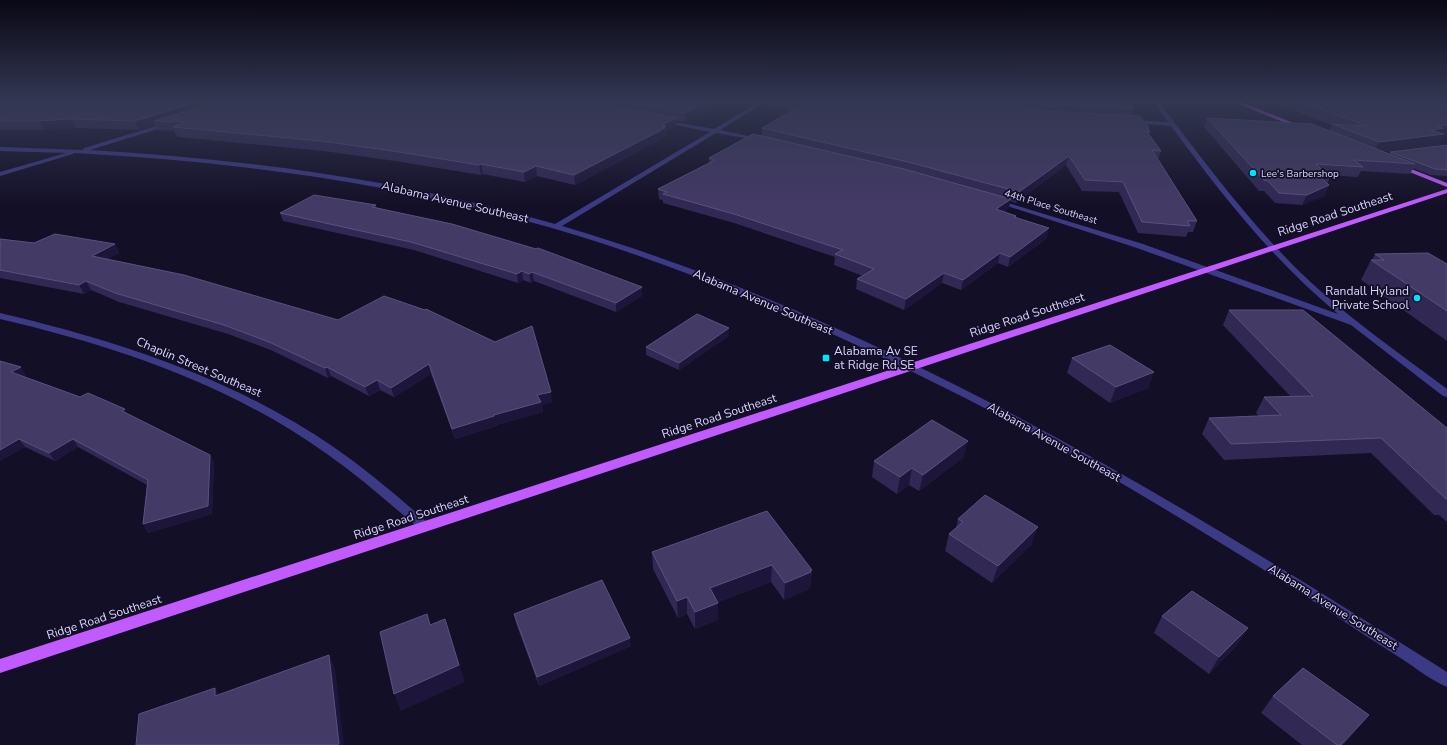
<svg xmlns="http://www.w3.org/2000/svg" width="1447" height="745" font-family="'Nunito Sans',sans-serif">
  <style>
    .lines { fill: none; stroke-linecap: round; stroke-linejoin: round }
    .minor { fill: #3d3a85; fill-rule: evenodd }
    .major { fill: #c25bff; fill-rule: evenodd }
    .wall { fill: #312854 }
    .shaded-wall { fill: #1d163a }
    .building { fill: #433a66; stroke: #5a527e }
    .poi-dot { fill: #00e5ff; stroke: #130f26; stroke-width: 1.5 }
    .labels { text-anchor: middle; stroke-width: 3.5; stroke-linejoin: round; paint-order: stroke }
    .far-poi-label { font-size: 10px; fill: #d9d4ff; stroke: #130f26; text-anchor: start }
    .far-street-label { font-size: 10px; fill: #d9d4ff; stroke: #130f26 }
    .street-label { font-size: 12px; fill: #d9d4ff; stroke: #130f26 }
    .poi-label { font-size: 12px; fill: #d9d4ff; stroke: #130f26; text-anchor: end }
  </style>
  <rect width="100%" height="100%" fill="#130f26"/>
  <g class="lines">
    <g class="minor">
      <path d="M761,101H767L720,130L762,139V141L716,133L562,226C881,320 1168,495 1447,672V687C1431,680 1417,669 1402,659C1377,643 1352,627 1327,610C1249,560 1170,511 1090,465C998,413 904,366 808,323C714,282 618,245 519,219C373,180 224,161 74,153L73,154L0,176V172L66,153L0,151V147L83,150L84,148L169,122L171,123V125L90,150C247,159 403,180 555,224L710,132L662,122V120L714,129Z"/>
      <path d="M1153,101H1158C1200,156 1242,213 1291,263C1338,311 1394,349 1447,389V397L1443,396L1351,325L1137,248L992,201L994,200H998L1143,244L1338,314C1270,257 1223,196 1171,126L1131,123V121L1133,120L1168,122Z"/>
      <path d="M0,313C119,341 233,378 335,448C368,471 399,497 429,524L431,527L429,530L425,532L421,530C390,504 360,477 327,454C229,384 116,346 0,319Z"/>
    </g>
    <g class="major">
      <polygon points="1231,101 1239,101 1303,127 1298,128"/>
      <polygon points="1397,165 1401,165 1447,183 1447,187 1397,167"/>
      <polygon points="1447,189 1447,193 0,673 0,659"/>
    </g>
  </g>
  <g class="wall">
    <polygon points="0,101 723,101 685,122 676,120 676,126 666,132 665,137 575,185 537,176 525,182 483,174 481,175 395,161 324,151 177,137 174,131 158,130 155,125 139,130 75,128 43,130 0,130"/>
    <polygon points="746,101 758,101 755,103"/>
    <polygon points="764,101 1132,101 1133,103 1132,107 1134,109 1132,116 1149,128 1149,130 1150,132 1149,135 1161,151 1158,160 1197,221 1193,232 1188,232 1186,237 1138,233 1119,192 1082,191 1066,165 1016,203 1010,201 1009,208 1004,212 1016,216 1016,218 1047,238 1008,267 998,263 961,290 942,283 904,310 856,289 857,279 863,276 834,265 835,257 734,223 663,203 663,200 659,199 658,189 709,163 709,158 762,136 762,128 792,111 764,105"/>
    <polygon points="1268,101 1447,101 1444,135 1438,145 1383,151 1389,154 1390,152 1447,145 1447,176 1431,175 1413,168 1410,174 1361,171 1358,177 1328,175 1330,178 1327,184 1329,185 1324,196 1302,205 1275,203 1264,191 1259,191 1204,127 1207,118 1329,131 1332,125"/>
    <polygon points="376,205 376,207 642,287 642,296 616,312 534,281 531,283 523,280 518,283 414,250 283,221 280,213"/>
    <polygon points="0,239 34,243 115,244 119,253 107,259 552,402 542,405 543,412 496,425 497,426 455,439 431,374 394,397 380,390 369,396 331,376 328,378 273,351 228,334 119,302 91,290 84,294 0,278"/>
    <polygon points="1375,254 1447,264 1447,341 1361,280 1371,260 1372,260"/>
    <polygon points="1229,310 1447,428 1447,522 1439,515 1434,515 1371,453 1224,460 1202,434 1209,418 1259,416 1256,413 1264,397 1291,397 1223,325"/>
    <polygon points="729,336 679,370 646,355 646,347"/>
    <polygon points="1072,358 1154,372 1148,388 1110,403 1067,373"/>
    <polygon points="0,361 26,375 23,376 80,397 125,409 127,414 210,455 214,463 212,514 148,533 143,524 147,485 78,447 55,461 25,447 0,461"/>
    <polygon points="964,457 919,491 909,485 897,494 872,477 874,461"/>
    <polygon points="767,511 812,570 810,587 809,587 809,589 784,600 771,582 718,602 718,620 695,629 687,614 678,618 653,569 652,552"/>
    <polygon points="958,519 1032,544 992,583 945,551 949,534 956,528"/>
    <polygon points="514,614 631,646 539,686 516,623"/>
    <polygon points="1162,616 1248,628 1237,645 1209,674 1154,633"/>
    <polygon points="1273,696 1355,732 1343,745 1302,745 1261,713"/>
  </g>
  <g class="shaded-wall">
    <polygon points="200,101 231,101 154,121 155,125 139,130 135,121"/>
    <polygon points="707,101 723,101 685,122 685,113"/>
    <polygon points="676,118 676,126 666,132 665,137 575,185 574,175 662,125"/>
    <polygon points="71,119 75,128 43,130 38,121"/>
    <polygon points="1447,125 1447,134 1444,135 1438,145 1374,152 1379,142 1431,130 1437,126"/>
    <polygon points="1069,156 1066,165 1016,203 1019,192"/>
    <polygon points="481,164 483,174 481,175 479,165"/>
    <polygon points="536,166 537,176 525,182 524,172"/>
    <polygon points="1329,185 1324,196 1302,205 1307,195"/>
    <polygon points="1011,199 1009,208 994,219 996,209"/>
    <polygon points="1049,228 1047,238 1008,267 1010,257"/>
    <polygon points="115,244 119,253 96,264 92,256"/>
    <polygon points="1000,253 998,263 961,290 963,280"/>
    <polygon points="522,271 523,280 518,283 517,274"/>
    <polygon points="532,272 534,281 531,283 529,274"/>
    <polygon points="944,273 942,283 904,310 906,299"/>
    <polygon points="86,281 91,290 84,294 79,285"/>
    <polygon points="642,287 642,296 616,312 616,303"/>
    <polygon points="729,328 729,336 679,370 679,363"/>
    <polygon points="429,364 431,374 394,397 391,388"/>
    <polygon points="21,367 26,375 16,380 11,372"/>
    <polygon points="327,367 331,376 328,378 325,368"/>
    <polygon points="1154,372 1148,388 1110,403 1116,387"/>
    <polygon points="377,380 380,390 369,396 365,387"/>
    <polygon points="551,392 552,402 542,405 543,412 496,425 497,426 455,439 452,429 494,415 537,395"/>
    <polygon points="125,409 129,417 122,411"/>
    <polygon points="19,439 25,447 0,461 0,450"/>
    <polygon points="73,439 78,447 55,461 49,453"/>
    <polygon points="968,441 964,457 919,491 923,475"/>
    <polygon points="210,455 214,463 212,514 148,533 143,524"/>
    <polygon points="912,468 909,485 897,494 900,477"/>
    <polygon points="1038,527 1032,544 992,583 998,566"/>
    <polygon points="772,565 771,582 710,605 710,588"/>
    <polygon points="812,570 810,587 809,587 809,589 784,600 785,583"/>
    <polygon points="687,597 687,614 678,618 677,601"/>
    <polygon points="718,603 718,620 695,629 695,612"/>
    <polygon points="445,619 465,682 401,711 394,694"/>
    <polygon points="1248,628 1237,645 1209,674 1219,657"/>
    <polygon points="630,638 631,646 539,686 537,677"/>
    <polygon points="329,655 335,668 344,745 337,745"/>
    <polygon points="215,688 224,701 215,696"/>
    <polygon points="1369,715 1355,732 1343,745 1341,745"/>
  </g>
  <g class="building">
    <polygon points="0,101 200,101 135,121 71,119 38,121 0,121"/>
    <polygon points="219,101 583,101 676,118 662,125 666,126 662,127 665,128 574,175 536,166 524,172 481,164 479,165 393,151 321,141 173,127 185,122 154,121"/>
    <polygon points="616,101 707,101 685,113"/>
    <polygon points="788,101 996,101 1043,111 1140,116 1149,128 1147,128 1150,132 1147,132 1161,151 1152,150 1197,221 1187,221 1190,226 1142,222 1123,182 1085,180 1069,156 1019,192 912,163 762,128 804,104"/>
    <polygon points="1029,101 1132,101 1133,103 1129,103 1134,109 1043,104"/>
    <polygon points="1298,101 1447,101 1447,125 1437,126 1444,128 1431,130 1444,134 1379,142 1332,124 1368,126"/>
    <polygon points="1207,118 1312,124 1415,164 1354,160 1363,167 1316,164 1330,178 1320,177 1329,185 1307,195 1279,193 1268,181 1264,180"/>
    <polygon points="753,134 904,169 1011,199 996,209 1016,216 1014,217 1049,228 1010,257 1000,253 963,280 944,273 906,299 857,279 874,269 835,254 843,250 734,214 663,194 667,192 658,189 715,160 709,158"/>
    <polygon points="1447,145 1447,170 1435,169 1390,152"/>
    <polygon points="314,195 376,205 372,207 452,224 536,249 538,248 642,287 616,303 532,272 529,274 522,271 517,274 411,242 280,213"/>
    <polygon points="55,234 115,244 92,256 184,275 338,320 384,296 425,310 426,309 495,342 532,326 551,392 537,395 541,402 494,415 494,416 452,429 429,364 391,388 377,380 365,387 327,367 325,368 269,342 224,325 115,293 86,281 79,285 0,270 0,239 34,243"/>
    <polygon points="1428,253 1447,264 1447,311 1371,260 1384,260 1375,254"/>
    <polygon points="1229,310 1303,310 1447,428 1447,499 1446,499 1381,438 1231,444 1209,418 1281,415 1264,397 1313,396"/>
    <polygon points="697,314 729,328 679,363 646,347"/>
    <polygon points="1110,345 1154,372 1116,387 1072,358"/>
    <polygon points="0,361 21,367 11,372 80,397 88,393 125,409 122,411 210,455 208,506 143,524 148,480 73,439 49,453 19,439 0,450"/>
    <polygon points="932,420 968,441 923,475 912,468 900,477 874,461"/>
    <polygon points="985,495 1038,527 998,566 949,534 963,522 958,519"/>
    <polygon points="767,511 812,570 810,570 811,572 785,583 772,565 710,588 718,603 695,612 687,597 677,601 652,552"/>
    <polygon points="602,580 630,638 537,677 514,614"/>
    <polygon points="1192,591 1248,628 1219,657 1162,616"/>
    <polygon points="427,614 430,625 445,619 459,665 394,694 380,632"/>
    <polygon points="329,655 339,744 337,745 136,745 139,714 215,688 215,696"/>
    <polygon points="1303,668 1369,715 1341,745 1337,745 1273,696"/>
  </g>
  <linearGradient id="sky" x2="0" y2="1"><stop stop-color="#0a0815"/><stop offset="0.49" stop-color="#333752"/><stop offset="1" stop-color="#333752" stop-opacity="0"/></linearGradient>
  <rect width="1447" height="206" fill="url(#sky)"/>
  <g class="poi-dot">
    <circle cx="1253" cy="173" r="4"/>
    <circle cx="1417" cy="298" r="4"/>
    <rect x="822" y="354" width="8" height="8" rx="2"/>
  </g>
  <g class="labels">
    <g class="far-poi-label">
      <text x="1261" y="177">Lee's Barbershop</text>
    </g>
    <g class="far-street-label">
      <text transform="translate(1051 206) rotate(17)" y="4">44th Place Southeast</text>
    </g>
    <g class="street-label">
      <text transform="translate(455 202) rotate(13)" y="4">Alabama Avenue Southeast</text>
      <text transform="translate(1335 214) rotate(-18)" y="4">Ridge Road Southeast</text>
      <text transform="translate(763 302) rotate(23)" y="4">Alabama Avenue Southeast</text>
      <text transform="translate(1027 315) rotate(-18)" y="4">Ridge Road Southeast</text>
      <text transform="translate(199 367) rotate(23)" y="4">Chaplin Street Southeast</text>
      <text transform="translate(719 416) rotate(-18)" y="4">Ridge Road Southeast</text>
      <text transform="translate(1054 442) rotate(29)" y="4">Alabama Avenue Southeast</text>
      <text transform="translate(411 517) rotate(-18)" y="4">Ridge Road Southeast</text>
      <text transform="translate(1333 607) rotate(32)" y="4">Alabama Avenue Southeast</text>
      <text transform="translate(104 617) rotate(-18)" y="4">Ridge Road Southeast</text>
    </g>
    <g class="poi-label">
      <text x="1409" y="295">Randall Hyland<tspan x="1409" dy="14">Private School</tspan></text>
      <text x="834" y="355" text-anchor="start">Alabama Av SE<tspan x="834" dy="14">at Ridge Rd SE</tspan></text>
    </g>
  </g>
</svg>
